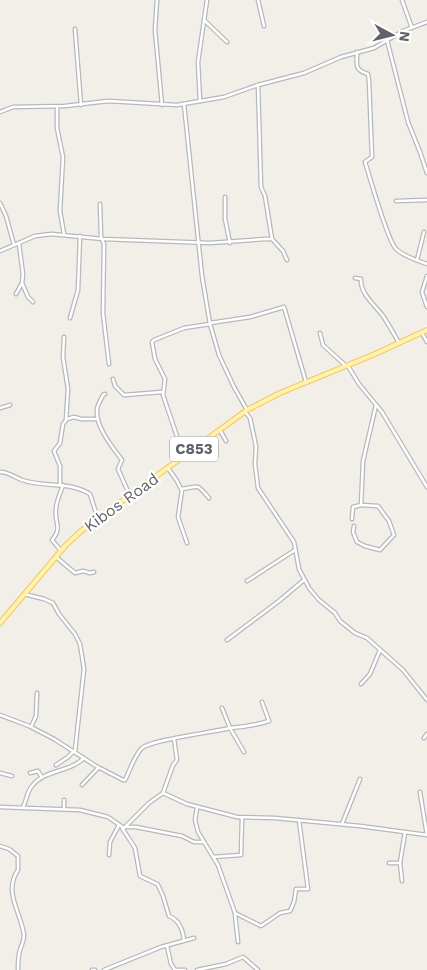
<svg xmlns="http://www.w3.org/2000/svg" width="427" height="970" font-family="'Work Sans',sans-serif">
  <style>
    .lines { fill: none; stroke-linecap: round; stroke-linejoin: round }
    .minor-casing { stroke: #b5b8bc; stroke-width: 5 }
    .major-casing { stroke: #f2c960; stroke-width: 6 }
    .minor { stroke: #fff; stroke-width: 2.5 }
    .major { stroke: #fff2af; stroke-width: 4 }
    .labels { text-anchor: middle; stroke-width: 4.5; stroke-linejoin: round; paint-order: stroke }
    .shield { fill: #fff; stroke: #8f9295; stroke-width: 1 }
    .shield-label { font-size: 15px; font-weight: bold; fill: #5f6368 }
    .street-label { font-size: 16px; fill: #5f6368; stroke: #fff }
  </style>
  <rect width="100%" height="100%" fill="#f1efe8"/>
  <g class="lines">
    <defs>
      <g id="minor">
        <polyline points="157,0 155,30 162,105"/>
        <polyline points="258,0 264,26"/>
        <polyline points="402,0 412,28"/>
        <polyline points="204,20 227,42"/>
        <polyline points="75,29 81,105"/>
        <polyline points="387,40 408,122 420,152 427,173"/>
        <path d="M357,52C357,65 354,70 368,74L369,81L372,157L365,162C370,177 387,240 396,249C405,257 416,260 427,264"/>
        <polyline points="258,85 261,187 265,196 272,239"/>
        <polyline points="200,101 198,62 207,0"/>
        <polyline points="184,104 202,276 210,324 219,355 234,387 247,410"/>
        <polyline points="57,107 57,128 63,157 60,211 64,234"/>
        <polyline points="0,112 13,107 65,106 108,101 177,105 224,97 258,85 304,73 341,57 374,48 403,31 427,22"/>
        <polyline points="225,197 225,219 230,243"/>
        <polyline points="396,201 427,200"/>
        <polyline points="0,203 6,216 14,245"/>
        <polyline points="100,204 101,237 104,244 103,313 109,364"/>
        <polyline points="0,251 35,236 51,234 103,239 210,243 266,239 272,239 283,251 287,260"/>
        <polyline points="417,260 424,232"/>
        <polyline points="427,276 422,292 427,307"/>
        <path d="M355,278L361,279C360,294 375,305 383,316C389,325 394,334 399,343"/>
        <polyline points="22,283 28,297 33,302"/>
        <polyline points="16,294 22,283 23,274 19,244"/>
        <polyline points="70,318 78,290 80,236"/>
        <polyline points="210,323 250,317 284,307 306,382"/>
        <polyline points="320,333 323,345 345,365"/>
        <polyline points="422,333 427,342"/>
        <polyline points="64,337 63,357 68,389 66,420"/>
        <polyline points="348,366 359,384 382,412 427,487"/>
        <polyline points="113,379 115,386 124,395 162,392"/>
        <path d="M105,394L103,395C101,400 97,405 97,410C95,426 113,448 122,460L118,469L130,496"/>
        <polyline points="0,408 10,405"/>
        <polyline points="245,412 250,418 256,446 255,464 258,488 294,542 299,569 309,588 319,600 335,613 340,621 355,633 367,638 403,670 427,700"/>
        <polyline points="220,430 226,441"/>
        <polyline points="184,457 163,395 165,379 155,359 152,342 154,340 184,328 210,324"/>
        <path d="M168,468L177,481L181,489C201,487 195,482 209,498"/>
        <path d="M0,472C9,472 14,477 22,480C45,488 70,481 90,494L98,519"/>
        <polyline points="60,485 60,466 54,451 60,443 63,424 67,419 74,417 81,419 98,419"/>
        <polyline points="182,490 178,517 187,543"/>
        <polyline points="352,519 353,507 361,505 363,461 376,405"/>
        <polyline points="354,526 353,532 357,542 365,546 380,550 394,535 389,521 378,506 361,505"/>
        <path d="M61,551L52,540C63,527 54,523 56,509C56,501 61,492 63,485"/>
        <polyline points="56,557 75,573 83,571 90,573 94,572"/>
        <polyline points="247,581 295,550"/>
        <polyline points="24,594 44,599 53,603 59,614 75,634 80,644 84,669 75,751"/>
        <polyline points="227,640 279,601 304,580"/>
        <polyline points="361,684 370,674 380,650"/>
        <path d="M222,708L230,728C243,727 256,725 269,721L262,702"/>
        <path d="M0,715L29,726L54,739L96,766L123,780H125C130,770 134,757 141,749C148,740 215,732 230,728L244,752"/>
        <polyline points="31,727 36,716 37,693"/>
        <polyline points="424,738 427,734"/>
        <polyline points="56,765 68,757 74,751"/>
        <polyline points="0,773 12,776"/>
        <polyline points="30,773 38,771 41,776"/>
        <polyline points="82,785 98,768"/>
        <polyline points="420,792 427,835"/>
        <polyline points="163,793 173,765 177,760 174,739"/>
        <polyline points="0,807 80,810 108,817 124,828 149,803 163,793 187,804 237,817 275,818 360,826 427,835"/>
        <path d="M23,807C27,800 27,791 32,786C45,769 69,773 84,758"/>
        <polyline points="197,808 195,820 198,832 218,865 235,913 261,926 280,913 290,911 294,902 296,889 308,889 299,820"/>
        <polyline points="64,809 64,800"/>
        <polyline points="342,824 360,779"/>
        <polyline points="127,827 136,827 182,836 194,842 203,842"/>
        <polyline points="122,828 135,848 140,876 157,884"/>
        <polyline points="0,846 9,849 18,856 18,868"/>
        <polyline points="109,855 110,842 119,825"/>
        <polyline points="213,857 241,855 242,818"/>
        <polyline points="389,863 400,863"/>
        <polyline points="402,881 400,863 405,832"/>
        <path d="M158,885L163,896L169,916C179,920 183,931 184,940"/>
        <polyline points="235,914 238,942"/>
        <polyline points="167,946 171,964 175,970"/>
        <path d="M18,970C18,964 18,956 20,950C22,944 24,941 24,935C21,912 3,892 18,870"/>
        <polyline points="92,970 95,970"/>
        <polyline points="104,970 161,947 194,938"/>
        <polyline points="177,970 185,970"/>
        <polyline points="197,970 226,964 243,957 258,970"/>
      </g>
      <polyline id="major" points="0,623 66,545 81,531 247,410 280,393 375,354 427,330"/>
    </defs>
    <use href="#minor" class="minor-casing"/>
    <use href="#major" class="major-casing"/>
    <use href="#minor" class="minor"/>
    <use href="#major" class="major"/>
  </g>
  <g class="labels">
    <rect class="shield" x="170" y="436.5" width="48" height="25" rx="4"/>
    <g class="shield-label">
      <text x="194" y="454">C853</text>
    </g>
    <g class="street-label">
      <text transform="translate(121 502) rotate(-36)" y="6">Kibos Road</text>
    </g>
  </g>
  <g transform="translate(392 35) rotate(97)" stroke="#ffffff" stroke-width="4" paint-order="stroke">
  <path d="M0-4L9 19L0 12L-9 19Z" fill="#5f6368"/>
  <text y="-8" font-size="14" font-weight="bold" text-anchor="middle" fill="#5f6368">N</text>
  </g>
</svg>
